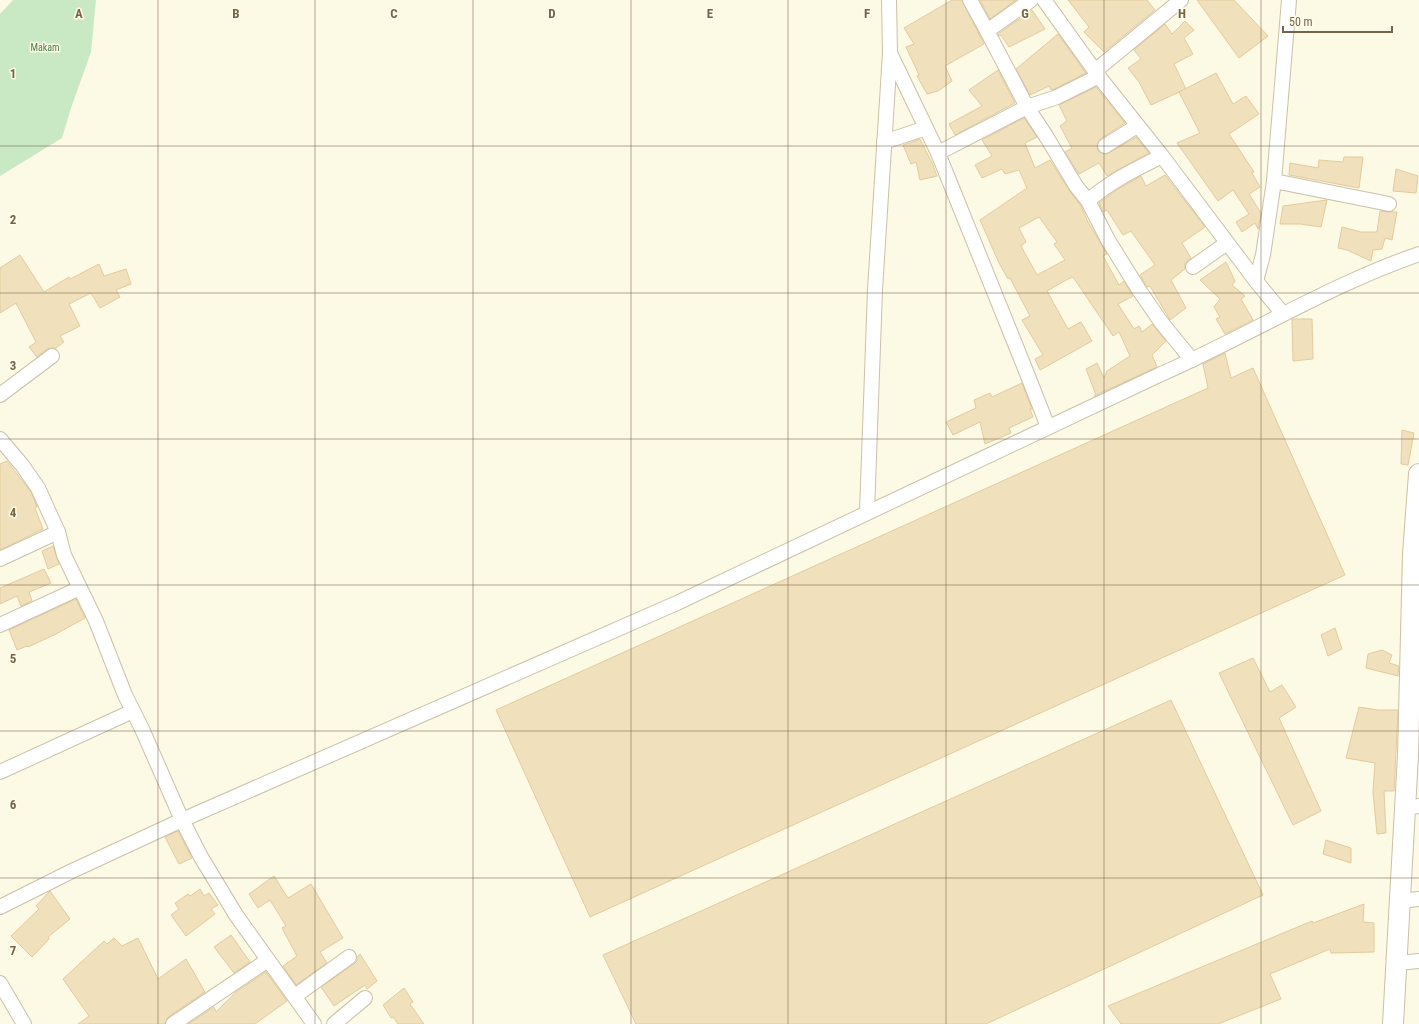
<svg xmlns="http://www.w3.org/2000/svg" width="1419" height="1024" font-family="'Roboto Condensed',sans-serif">
  <style>
    .green { fill: #c8e9c3 }
    .building { fill: #f1e0bc; stroke: #e3cb9d; fill-rule: evenodd }
    .lines { fill: none; stroke-linecap: round; stroke-linejoin: round }
    .minor-casing { stroke: #cac1a8; stroke-width: 16 }
    .secondary-casing { stroke: #cbc0a4; stroke-width: 22 }
    .minor { stroke: #fff; stroke-width: 14 }
    .secondary { stroke: #fff; stroke-width: 20 }
    .grid { fill: none; stroke: #74654a; stroke-width: 1; stroke-opacity: 0.55 }
    .labels { text-anchor: middle; stroke-width: 3; stroke-linejoin: round; paint-order: stroke }
    .park-label { font-size: 10px; fill: #468045; stroke: #fffcea }
    .grid-label { font-size: 13px; text-anchor: middle; font-weight: bold; fill: #74654a; stroke: #fffcea; stroke-width: 3; stroke-linejoin: round; paint-order: stroke }
  </style>
  <rect width="100%" height="100%" fill="#fcf9e4"/>
  <polygon class="green" points="13,0 96,0 91,52 71,108 62,138 0,176 0,14"/>
  <g class="building">
    <polygon points="952,0 962,0 984,44 945,66 952,81 938,91 927,94 917,76 919,75 906,47 914,44 904,28"/>
    <polygon points="980,0 1016,0 990,19"/>
    <polygon points="1068,0 1147,0 1155,10 1104,52 1084,32 1089,27"/>
    <polygon points="1197,0 1234,0 1268,36 1239,58"/>
    <polygon points="1032,10 1045,29 1009,47 1001,35 999,36 998,34"/>
    <polygon points="1185,21 1194,30 1184,38 1193,54 1174,64 1186,89 1151,105 1139,82 1128,68 1141,59 1134,50 1165,24 1172,34"/>
    <polygon points="1058,34 1086,73 1054,89 1051,90 1049,86 1030,95 1016,69"/>
    <polygon points="998,70 1015,103 955,135 949,124 982,106 969,90"/>
    <polygon points="1216,73 1233,104 1246,96 1259,114 1229,134 1254,172 1252,173 1260,187 1249,194 1261,213 1258,229 1255,223 1242,232 1236,222 1249,214 1233,190 1218,201 1177,143 1200,133 1179,92"/>
    <polygon points="1096,87 1125,123 1100,139 1097,146 1098,151 1105,154 1109,153 1136,137 1149,153 1107,176 1099,163 1079,174 1065,152 1072,148 1060,126 1067,121 1059,105"/>
    <path d="M1024,118L1037,137L1025,143L1035,168L1050,160L1069,190L1081,206L1088,222L1107,254L1103,256L1119,285L1124,281L1133,296L1118,304L1134,329L1139,326L1142,332L1152,324L1166,341L1152,355L1157,367L1094,396L1096,395L1086,369L1097,363L1104,378L1107,371L1130,356L1119,332L1113,336L1073,277L1068,279L1047,291L1068,329L1081,322L1092,341L1040,370L1035,359L1043,355L1022,320L1030,316L1010,278L1008,279L999,263L980,220L1027,188L1019,170L1005,174L1002,169L982,178L975,165L992,156L982,140ZM1039,217L1057,242L1054,244L1065,260L1037,275L1021,246L1026,242L1019,228Z"/>
    <polygon points="920,139 932,163 937,176 920,180 916,162 911,164 903,145"/>
    <polygon points="1344,157 1363,157 1359,188 1289,175 1290,163 1318,168 1319,160 1343,162"/>
    <polygon points="1396,169 1418,176 1416,193 1393,191"/>
    <polygon points="1165,175 1205,227 1182,243 1191,258 1185,263 1185,269 1171,280 1186,308 1170,320 1150,286 1147,287 1140,275 1155,265 1131,231 1123,235 1107,210 1103,212 1099,203 1118,189 1141,176 1146,186"/>
    <polygon points="1327,200 1321,227 1300,224 1280,224 1283,206"/>
    <polygon points="1380,211 1388,212 1397,212 1392,240 1385,238 1382,249 1373,250 1371,261 1347,250 1338,248 1342,227 1361,232 1377,232"/>
    <polygon points="20,255 44,292 69,277 70,279 99,264 104,276 126,269 131,284 116,290 120,297 100,308 91,293 69,304 80,326 60,336 64,342 56,348 51,348 47,349 37,357 29,347 36,342 16,303 0,313 0,268"/>
    <polygon points="1226,262 1235,281 1232,285 1245,296 1241,299 1253,320 1225,334 1216,319 1220,317 1214,307 1220,299 1200,280"/>
    <polygon points="1292,319 1312,319 1313,359 1293,361"/>
    <polygon points="1225,353 1231,378 1253,368 1345,575 590,917 496,710 1208,388 1203,364"/>
    <polygon points="1022,383 1032,409 1030,409 1033,417 1009,428 1011,433 985,444 980,422 953,435 946,422 976,408 974,400 990,393 992,397"/>
    <polygon points="1402,430 1414,433 1408,465 1401,464"/>
    <polygon points="7,461 31,492 37,507 35,508 43,529 0,550 0,464"/>
    <polygon points="53,546 59,564 48,569 42,551"/>
    <polygon points="44,569 51,583 29,592 32,601 21,606 17,596 0,604 0,588"/>
    <polygon points="76,599 85,618 54,635 28,647 27,646 17,650 9,630"/>
    <polygon points="1335,628 1342,649 1328,656 1321,635"/>
    <polygon points="1382,650 1392,655 1389,663 1399,666 1398,676 1366,668 1368,654"/>
    <polygon points="1253,658 1270,692 1282,685 1296,707 1279,718 1321,811 1293,825 1219,673"/>
    <polygon points="1171,700 1263,895 986,1024 636,1024 603,955"/>
    <polygon points="1359,707 1378,710 1398,710 1394,791 1384,791 1386,833 1377,834 1373,792 1375,763 1346,758"/>
    <polygon points="178,831 192,858 179,864 165,837"/>
    <polygon points="1326,840 1351,848 1351,863 1323,854"/>
    <polygon points="274,876 288,898 311,884 343,938 320,952 327,963 296,985 283,966 297,956 282,928 286,926 270,900 258,908 249,894"/>
    <polygon points="200,889 204,896 209,893 218,905 211,909 215,914 186,936 171,915 179,909 175,903 188,894 190,896"/>
    <polygon points="50,891 70,919 48,937 49,939 32,957 11,936 39,909 36,906"/>
    <polygon points="1364,904 1363,922 1374,923 1374,952 1331,953 1330,949 1270,974 1281,999 1218,1024 1121,1024 1108,1006 1312,921 1313,923"/>
    <polygon points="231,935 250,962 234,973 214,947"/>
    <polygon points="114,938 122,946 138,938 158,979 186,959 205,992 168,1017 165,1024 78,1024 89,1016 63,979 104,941 107,944"/>
    <polygon points="360,954 377,981 367,989 365,985 334,1006 321,987 354,964 357,961 357,957"/>
    <polygon points="266,972 287,1001 255,1024 188,1024 214,1007 216,1012 236,992"/>
    <polygon points="404,988 413,1002 410,1004 424,1024 398,1024 393,1017 391,1018 383,1005"/>
  </g>
  <g class="lines">
    <defs>
      <g id="minor">
        <polyline points="970,0 987,31"/>
        <polyline points="1031,0 987,31 1027,107 1046,136 1076,186 1088,201 1108,240 1139,290 1161,322 1192,360"/>
        <polyline points="1044,0 1100,78 1162,156 1256,281 1283,314"/>
        <polyline points="891,55 938,153 1024,366 1048,427"/>
        <polyline points="1095,71 1181,0"/>
        <polyline points="884,142 926,128"/>
        <polyline points="1105,146 1137,126"/>
        <polyline points="938,153 1027,107 1057,97 1099,76"/>
        <polyline points="1274,181 1389,204"/>
        <path d="M1088,201C1109,182 1136,169 1162,156"/>
        <polyline points="1193,267 1227,243"/>
        <polyline points="1256,281 1263,255 1274,181 1289,0"/>
        <polyline points="0,395 52,356"/>
        <polyline points="0,439 22,465 38,488 58,532 64,555 96,621 125,695 142,729 182,820 201,857 236,915 314,1024"/>
        <polyline points="867,512 875,290 890,53 889,0"/>
        <polyline points="0,559 58,532"/>
        <polyline points="0,625 80,588"/>
        <polyline points="0,772 133,711"/>
        <polyline points="1406,808 1419,806"/>
        <polyline points="1399,901 1419,899"/>
        <path d="M0,907L72,871L182,820L677,603L1159,375C1246,337 1329,285 1419,254"/>
        <polyline points="1397,963 1419,961"/>
        <polyline points="0,983 24,1024"/>
        <polyline points="295,996 349,957"/>
        <polyline points="173,1024 268,960"/>
        <polyline points="334,1024 365,998"/>
      </g>
      <polyline id="secondary" points="1393,1024 1408,755 1413,554 1419,474"/>
    </defs>
    <use href="#minor" class="minor-casing"/>
    <use href="#secondary" class="secondary-casing"/>
    <use href="#minor" class="minor"/>
    <use href="#secondary" class="secondary"/>
  </g>
  <path class="grid" d="M158,0V1024M315,0V1024M473,0V1024M631,0V1024M788,0V1024M946,0V1024M1104,0V1024M1261,0V1024M0,146H1419M0,293H1419M0,439H1419M0,585H1419M0,731H1419M0,878H1419"/>
  <g class="labels">
    <g class="park-label">
      <text x="45" y="51">Makam</text>
    </g>
  </g>
  <g class="grid-label">
    <text x="79" y="18">A</text>
    <text x="236" y="18">B</text>
    <text x="394" y="18">C</text>
    <text x="552" y="18">D</text>
    <text x="710" y="18">E</text>
    <text x="867" y="18">F</text>
    <text x="1025" y="18">G</text>
    <text x="1182" y="18">H</text>
    <text x="13" y="78">1</text>
    <text x="13" y="224">2</text>
    <text x="13" y="370">3</text>
    <text x="13" y="517">4</text>
    <text x="13" y="663">5</text>
    <text x="13" y="809">6</text>
    <text x="13" y="955">7</text>
  </g>
  <path d="M1283 26v6h109v-6" fill="none" stroke="#74654a" stroke-width="2"/>
  <text x="1289" y="26" font-size="12" fill="#74654a" stroke="#fffcea" stroke-width="3" paint-order="stroke">50 m</text>
</svg>
